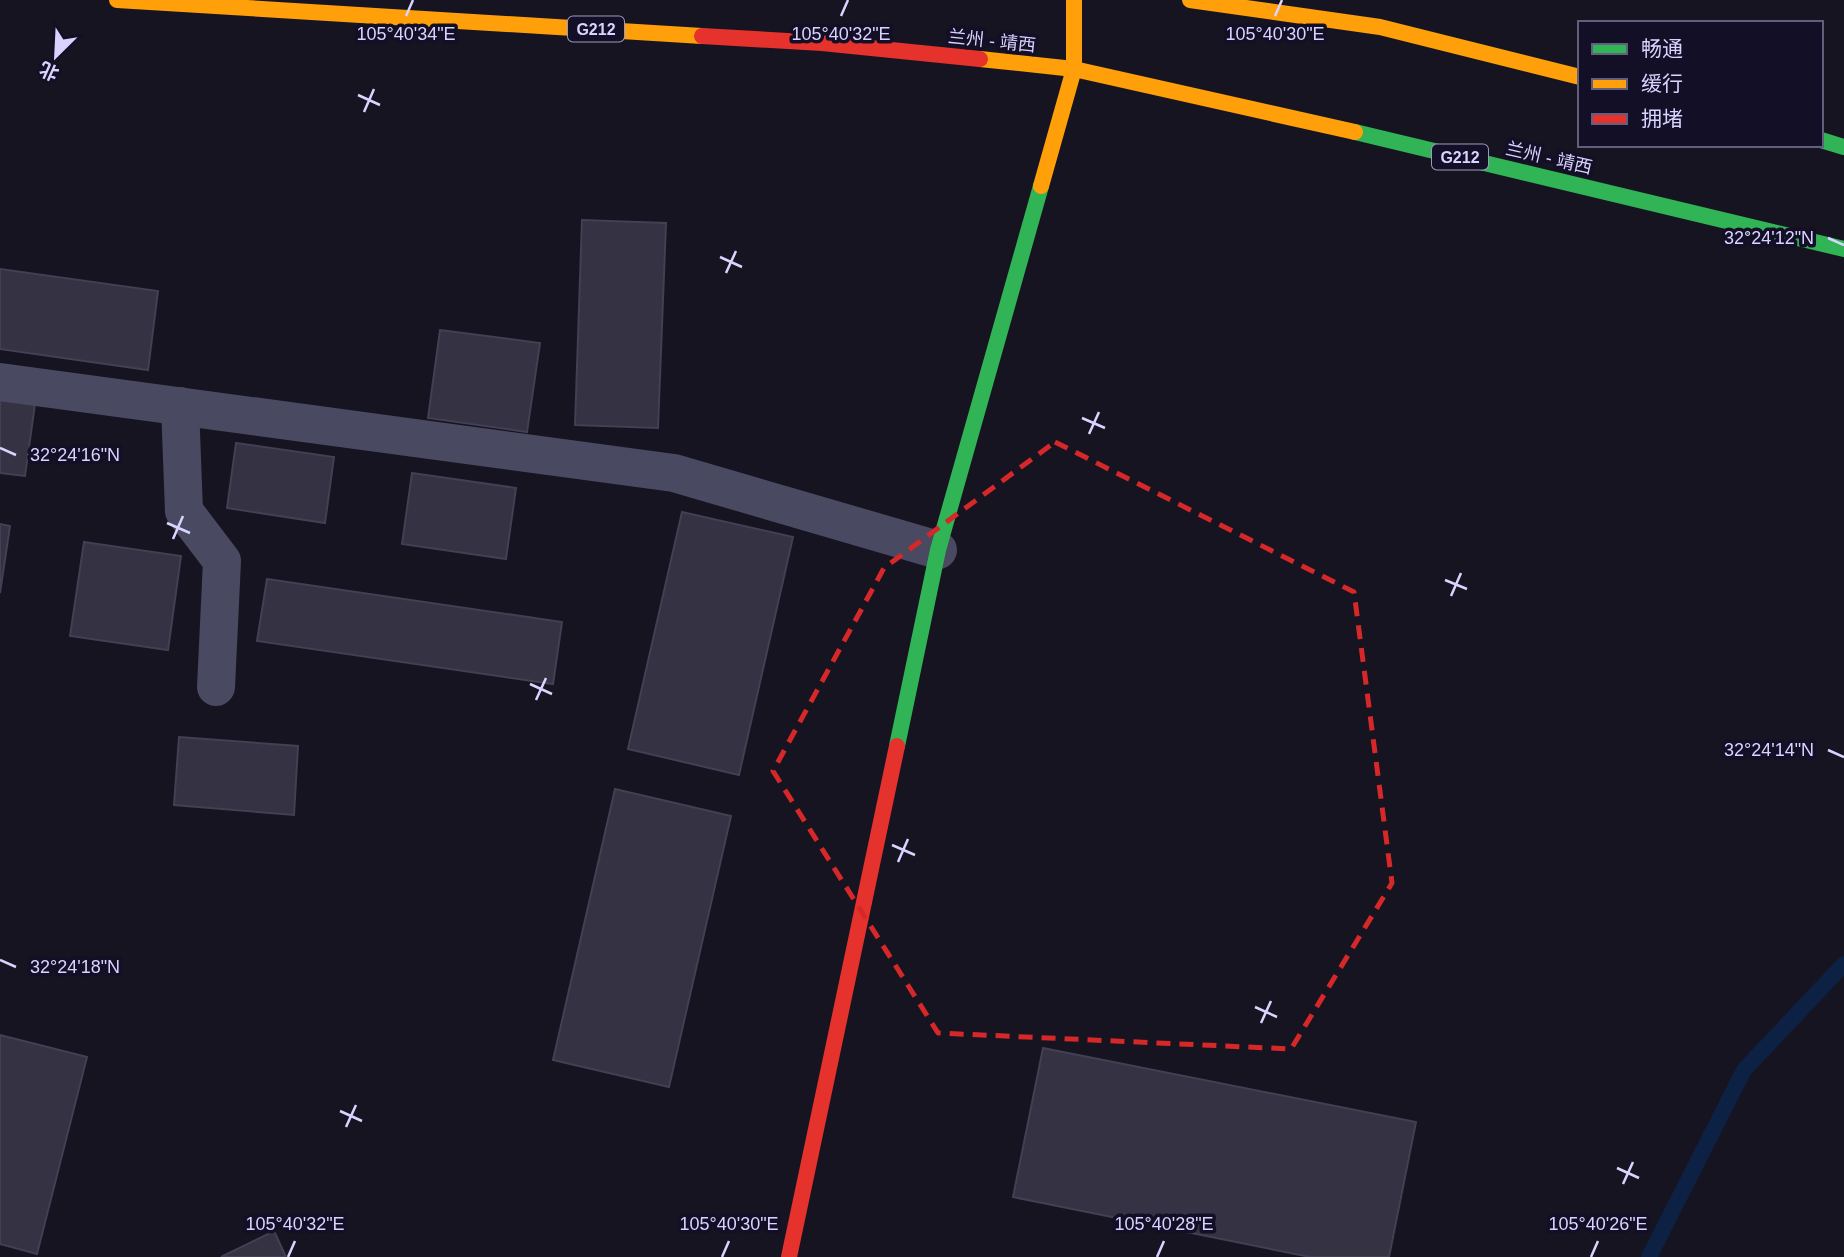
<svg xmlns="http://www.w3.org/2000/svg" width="1844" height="1257" font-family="Arial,'Noto Sans SC',sans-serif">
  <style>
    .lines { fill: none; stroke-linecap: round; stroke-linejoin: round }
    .stream { stroke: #0d2144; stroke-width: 16 }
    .building { fill: #343243; stroke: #433f54; stroke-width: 2 }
    .street { stroke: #4a4962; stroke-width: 38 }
    .fast { stroke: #30b455; stroke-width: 16 }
    .slow { stroke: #ff9f0a; stroke-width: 16 }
    .jam { stroke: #e5322d; stroke-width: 16 }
    .marked { fill: none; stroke: #d62828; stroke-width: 5; stroke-dasharray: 14 9; stroke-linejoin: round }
    .ticks { fill: none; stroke: #d9d4ff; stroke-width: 2.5 }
    .labels { text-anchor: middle; stroke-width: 7; stroke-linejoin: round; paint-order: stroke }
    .shield { fill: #130f26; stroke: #9e99be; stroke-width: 2 }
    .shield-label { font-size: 16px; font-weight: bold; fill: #d9d4ff }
    .street-label { font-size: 18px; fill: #d9d4ff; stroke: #130f26 }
    .ticks-label { font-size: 18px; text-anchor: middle; fill: #d9d4ff; stroke: #130f26; stroke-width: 7; stroke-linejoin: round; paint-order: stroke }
  </style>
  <rect width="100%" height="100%" fill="#161421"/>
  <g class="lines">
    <polyline class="stream" points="1649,1257 1744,1070 1844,964"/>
  </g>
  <g class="building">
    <polygon points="582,220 666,223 658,428 575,425"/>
    <polygon points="0,269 158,291 148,370 0,349"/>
    <polygon points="440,330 540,343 527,432 428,418"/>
    <polygon points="0,399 35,404 25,476 0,473"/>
    <polygon points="236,443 334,457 325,523 227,508"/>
    <polygon points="412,473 516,488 506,559 402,544"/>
    <polygon points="682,512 793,537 739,775 628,749"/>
    <polygon points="0,524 10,526 0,593"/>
    <polygon points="84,542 181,556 168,650 70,636"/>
    <polygon points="267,579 562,622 553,684 257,641"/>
    <polygon points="179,737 298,746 294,815 174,805"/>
    <polygon points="615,789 731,816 669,1087 553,1060"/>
    <polygon points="0,1035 87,1057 37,1254 0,1244"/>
    <polygon points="1043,1048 1416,1122 1389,1257 1310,1257 1013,1197"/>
    <polygon points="274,1231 286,1257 221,1257"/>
  </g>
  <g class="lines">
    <g class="street">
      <polyline points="0,382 674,473 938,550"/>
      <polyline points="180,406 184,511 222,561 216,687"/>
    </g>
    <g class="fast">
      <polyline points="1355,132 1844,249"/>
      <polyline points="1821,140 1844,147"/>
      <polyline points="897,746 938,550 1041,186"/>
    </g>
    <g class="slow">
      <polyline points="117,0 702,36"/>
      <polyline points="1190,0 1380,27 1580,77"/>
      <polyline points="980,59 1074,69 1355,132"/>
      <polyline points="1041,186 1074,69 1074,0"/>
    </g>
    <g class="jam">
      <polyline points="702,36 822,43 980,59"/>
      <polyline points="789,1257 897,746"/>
    </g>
  </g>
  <path class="marked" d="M1055,442L1354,592L1392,883L1291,1049L938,1033L773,771L884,568Z"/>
  <path class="ticks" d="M406,16L413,0M841,16L848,0M1275,16L1282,0M358,95L380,105M364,112L374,89M1828,238L1844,245M720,257L742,267M726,273L736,251M1082,418L1105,428M1089,434L1099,412M0,448L16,455M167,523L190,533M173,539L183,516M1445,580L1467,589M1451,596L1461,573M530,684L552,694M536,700L546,678M1828,750L1844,757M892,845L915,855M898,862L908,839M0,960L16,967M1255,1007L1277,1017M1261,1023L1271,1001M340,1111L362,1121M346,1127L356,1105M1617,1168L1639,1178M1623,1184L1633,1162M288,1257L295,1241M722,1257L729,1241M1157,1257L1164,1241M1591,1257L1598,1241"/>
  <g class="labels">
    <g class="shield">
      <rect x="568" y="16.5" width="56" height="25" rx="5"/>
      <rect x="1432" y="144.5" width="56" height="25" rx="5"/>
    </g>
    <g class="shield-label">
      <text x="596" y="35">G212</text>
      <text x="1460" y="163">G212</text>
    </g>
    <g class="street-label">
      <text transform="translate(992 41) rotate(6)" y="6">兰州 - 靖西</text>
      <text transform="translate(1549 158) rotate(13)" y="6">兰州 - 靖西</text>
    </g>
  </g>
  <g class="ticks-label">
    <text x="406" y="40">105°40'34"E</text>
    <text x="841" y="40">105°40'32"E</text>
    <text x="1275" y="40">105°40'30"E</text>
    <text x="1769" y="244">32°24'12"N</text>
    <text x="75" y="461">32°24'16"N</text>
    <text x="1769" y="756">32°24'14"N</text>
    <text x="75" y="973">32°24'18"N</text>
    <text x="295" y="1230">105°40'32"E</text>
    <text x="729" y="1230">105°40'30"E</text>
    <text x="1164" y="1230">105°40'28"E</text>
    <text x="1598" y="1230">105°40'26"E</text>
  </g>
  <rect x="1578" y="21" width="245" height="126" fill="#130f26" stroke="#625e7d" stroke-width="2"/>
  <rect x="1592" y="44" width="35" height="10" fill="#30b455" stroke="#625e7d" stroke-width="2"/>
  <text x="1641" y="56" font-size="21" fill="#d9d4ff">畅通</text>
  <rect x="1592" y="79" width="35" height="10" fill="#ff9f0a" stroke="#625e7d" stroke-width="2"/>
  <text x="1641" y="91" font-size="21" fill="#d9d4ff">缓行</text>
  <rect x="1592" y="114" width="35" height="10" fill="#e5322d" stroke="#625e7d" stroke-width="2"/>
  <text x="1641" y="126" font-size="21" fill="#d9d4ff">拥堵</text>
  <g transform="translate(56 56) rotate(204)" stroke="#130f26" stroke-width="5" paint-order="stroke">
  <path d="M0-5L12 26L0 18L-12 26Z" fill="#d9d4ff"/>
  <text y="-10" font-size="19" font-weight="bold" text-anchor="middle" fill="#d9d4ff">北</text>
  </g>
</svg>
